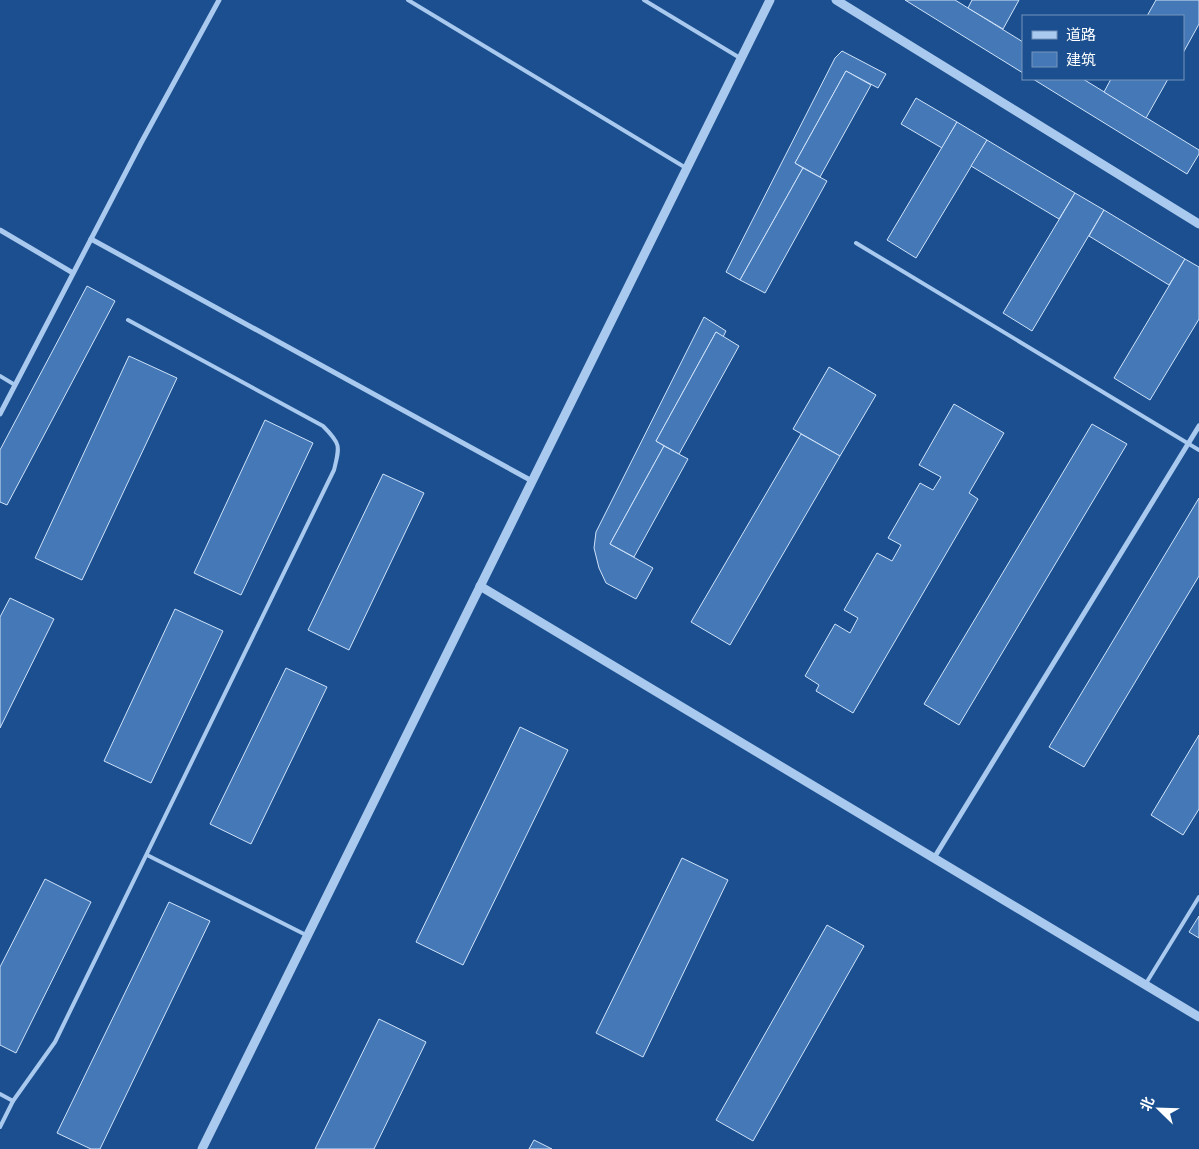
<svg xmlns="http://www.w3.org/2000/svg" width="1199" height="1149" font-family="Inter,'Noto Sans SC',sans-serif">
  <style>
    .building { fill: #4478b7; stroke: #cfe3fa }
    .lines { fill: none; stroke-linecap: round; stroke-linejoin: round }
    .service { stroke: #a9c9ee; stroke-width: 4 }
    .minor { stroke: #a9c9ee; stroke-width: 5 }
    .tertiary { stroke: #a9c9ee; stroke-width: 9 }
  </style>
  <rect width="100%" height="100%" fill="#1b4f8f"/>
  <g class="building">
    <polygon points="905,0 955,0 1023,42 1023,73"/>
    <polygon points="972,0 1019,0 1003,29 968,8"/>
    <polygon points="1156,0 1199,0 1199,24 1183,53 1183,16 1147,16"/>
    <polygon points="842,51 886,74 878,88 846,71 795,163 803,168 740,280 726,272 835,58"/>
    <polygon points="846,71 871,85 820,177 795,163"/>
    <polygon points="1033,79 1083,79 1199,150 1199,154 1187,174"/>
    <polygon points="1111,79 1168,79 1146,118 1104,92"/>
    <polygon points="916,98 957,122 942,148 901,124"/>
    <polygon points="957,122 987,140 916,258 887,240"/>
    <polygon points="987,140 1075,193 1059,219 971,166"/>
    <polygon points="803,168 827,181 765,293 740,280"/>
    <polygon points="1075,193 1104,210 1032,331 1003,313"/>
    <polygon points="1104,210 1185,259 1169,285 1089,236"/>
    <polygon points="1185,259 1199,267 1199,319 1150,400 1114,378"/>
    <polygon points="87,286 115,301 7,505 0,502 0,450"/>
    <polygon points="704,317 726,331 723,337 716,332 656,441 664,446 610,544 653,568 636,599 606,583 599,568 594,548 596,532"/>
    <polygon points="716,332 739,346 679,454 656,441"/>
    <polygon points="129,356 177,378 82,580 35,558"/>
    <polygon points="829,367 876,395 840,456 793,429"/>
    <polygon points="954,404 1004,433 969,493 978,499 853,713 816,691 819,685 805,676 835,624 850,633 858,618 844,610 877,553 892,561 901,545 888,538 920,483 933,490 941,477 919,465"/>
    <polygon points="265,420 313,443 241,595 194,573"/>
    <polygon points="1092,424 1127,444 959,725 924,704"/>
    <polygon points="801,434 840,456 730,645 691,622"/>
    <polygon points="664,446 688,459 634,557 610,544"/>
    <polygon points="383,474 424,493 349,650 308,630"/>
    <polygon points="1199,498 1199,576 1084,767 1049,747"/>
    <polygon points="10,598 54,619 0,728 0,617"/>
    <polygon points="175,609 223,631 151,783 104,761"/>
    <polygon points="286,668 327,687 251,844 210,824"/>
    <polygon points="520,727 568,750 463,965 416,942"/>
    <polygon points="1199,735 1199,809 1183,835 1151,815"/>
    <polygon points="682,858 728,880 643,1057 596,1033"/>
    <polygon points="45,879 91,902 16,1053 0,1045 0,967"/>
    <polygon points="169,902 210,921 100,1149 91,1149 57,1133"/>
    <polygon points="1199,916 1199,938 1189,932"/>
    <polygon points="827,925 864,946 753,1141 716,1120"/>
    <polygon points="379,1019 426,1042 374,1149 315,1149"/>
    <polygon points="534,1140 552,1149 529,1149"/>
  </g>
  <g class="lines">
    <g class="service">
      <polyline points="408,0 686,168"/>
      <polyline points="644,0 740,58"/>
      <polyline points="856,243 1199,450"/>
      <polyline points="0,376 15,385"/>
      <polyline points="147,855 308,936"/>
      <polyline points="1145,985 1199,897"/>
      <polyline points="0,1094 13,1101"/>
      <path d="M0,1127L13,1101L55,1042L334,470C340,446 341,444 323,426L128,320"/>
    </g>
    <g class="minor">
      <polyline points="0,230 73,273"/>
      <polyline points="91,239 532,481"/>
      <polyline points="0,414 141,143 219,0"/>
      <polyline points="934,858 1199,426"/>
    </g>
    <g class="tertiary">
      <polyline points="836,0 1199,224"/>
      <polyline points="480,586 1199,1017"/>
      <polyline points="202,1149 770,0"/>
    </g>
  </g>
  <rect x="1022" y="15" width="162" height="65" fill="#1b4f8f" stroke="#7695bc"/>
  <rect x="1032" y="31" width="25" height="8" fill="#a9c9ee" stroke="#7695bc"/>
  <text x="1066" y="40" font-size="15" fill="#ffffff">道路</text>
  <rect x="1032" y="52" width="25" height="15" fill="#4478b7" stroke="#7695bc"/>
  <text x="1066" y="65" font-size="15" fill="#ffffff">建筑</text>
  <g transform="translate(1159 1109) rotate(293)" stroke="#1b4f8f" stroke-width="4" paint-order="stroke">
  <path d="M0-4L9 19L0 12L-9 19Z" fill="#ffffff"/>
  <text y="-8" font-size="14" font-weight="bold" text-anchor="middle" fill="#ffffff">北</text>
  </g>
</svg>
